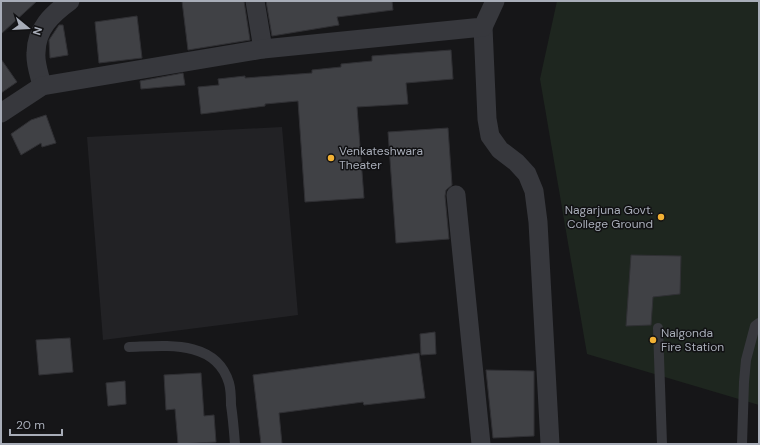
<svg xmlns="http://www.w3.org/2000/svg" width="760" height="445" font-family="'DM Sans',sans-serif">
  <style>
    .built { fill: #222225 }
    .green { fill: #1e261f }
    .building { fill: #404145; stroke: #303034 }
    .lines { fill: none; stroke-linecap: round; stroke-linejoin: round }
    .lane { stroke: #37383d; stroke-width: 10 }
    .street { stroke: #37383d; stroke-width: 19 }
    .poi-dot { fill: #f2b134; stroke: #111113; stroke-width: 1.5 }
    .labels { text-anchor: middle; stroke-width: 3; stroke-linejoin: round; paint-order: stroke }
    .poi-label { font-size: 12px; fill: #a8adb8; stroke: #111113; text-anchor: start }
  </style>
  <rect width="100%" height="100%" fill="#161618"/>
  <polygon class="built" points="282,127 298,315 103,340 87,137"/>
  <polygon class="green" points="557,1 759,1 759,405 587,354 540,79"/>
  <g class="building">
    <polygon points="1,1 37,1 1,34"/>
    <polygon points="182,1 244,1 250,40 188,50"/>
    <polygon points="266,1 392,1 393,10 337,17 339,25 272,36"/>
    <polygon points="137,16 142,58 99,63 95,22"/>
    <polygon points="59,25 63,25 68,55 50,58 49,40"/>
    <polygon points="451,50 453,79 406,83 408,104 357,107 364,198 305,202 298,101 265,104 265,106 201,114 198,87 219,85 218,79 245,76 245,78 312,73 312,70 341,67 341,64 372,61 372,56"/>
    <polygon points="1,59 17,82 1,93"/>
    <polygon points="183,73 185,85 141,89 140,81"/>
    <polygon points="46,115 56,143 42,147 41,143 21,155 11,134 31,120"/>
    <polygon points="448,128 452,185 446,190 445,196 449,239 396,243 388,132"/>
    <polygon points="631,255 681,256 680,294 653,297 651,325 626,326"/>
    <polygon points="435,332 436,354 421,355 420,334"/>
    <polygon points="70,338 73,372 39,375 36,340"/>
    <polygon points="419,353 425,398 364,405 363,402 279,413 282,444 261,444 253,375"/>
    <polygon points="486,370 534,371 534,436 493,438"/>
    <polygon points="201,373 204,416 214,415 216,442 178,444 175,409 166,410 164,375"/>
    <polygon points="125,381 126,404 108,406 106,383"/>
  </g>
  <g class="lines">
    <g class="lane">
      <polyline points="658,328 662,444"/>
      <path d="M129,347C165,346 216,339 229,383C231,390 231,398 231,405C233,418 234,431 235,444"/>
      <polyline points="742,444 744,382 746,360 755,326 759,323"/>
    </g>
    <g class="street">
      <polyline points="255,1 263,49"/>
      <polyline points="483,27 487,119 490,136 500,150 516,162 527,174 534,191 538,222 550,444"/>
      <path d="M42,86C40,76 35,64 36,53C36,29 52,14 70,1"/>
      <polyline points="1,113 42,86 263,49 483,27 495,1"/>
      <polyline points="456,195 481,444"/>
    </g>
  </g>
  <g class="poi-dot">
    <circle cx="331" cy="158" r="4"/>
    <circle cx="661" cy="217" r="4"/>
    <circle cx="653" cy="340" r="4"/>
  </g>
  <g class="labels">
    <g class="poi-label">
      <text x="339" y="155">Venkateshwara<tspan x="339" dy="14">Theater</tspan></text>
      <text x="653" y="214" text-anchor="end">Nagarjuna Govt.<tspan x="653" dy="14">College Ground</tspan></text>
      <text x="661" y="337">Nalgonda<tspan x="661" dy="14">Fire Station</tspan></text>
    </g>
  </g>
  <rect width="760" height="445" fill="none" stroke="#a8adb8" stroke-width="4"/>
  <g transform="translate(28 28) rotate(108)" stroke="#111113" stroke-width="3" paint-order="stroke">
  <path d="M0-3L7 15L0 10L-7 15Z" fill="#a8adb8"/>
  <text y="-6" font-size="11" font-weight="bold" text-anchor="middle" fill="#a8adb8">N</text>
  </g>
  <path d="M10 429v6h52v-6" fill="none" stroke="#a8adb8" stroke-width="2"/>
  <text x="16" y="429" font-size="12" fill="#a8adb8" stroke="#111113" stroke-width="3" paint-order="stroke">20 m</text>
</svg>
